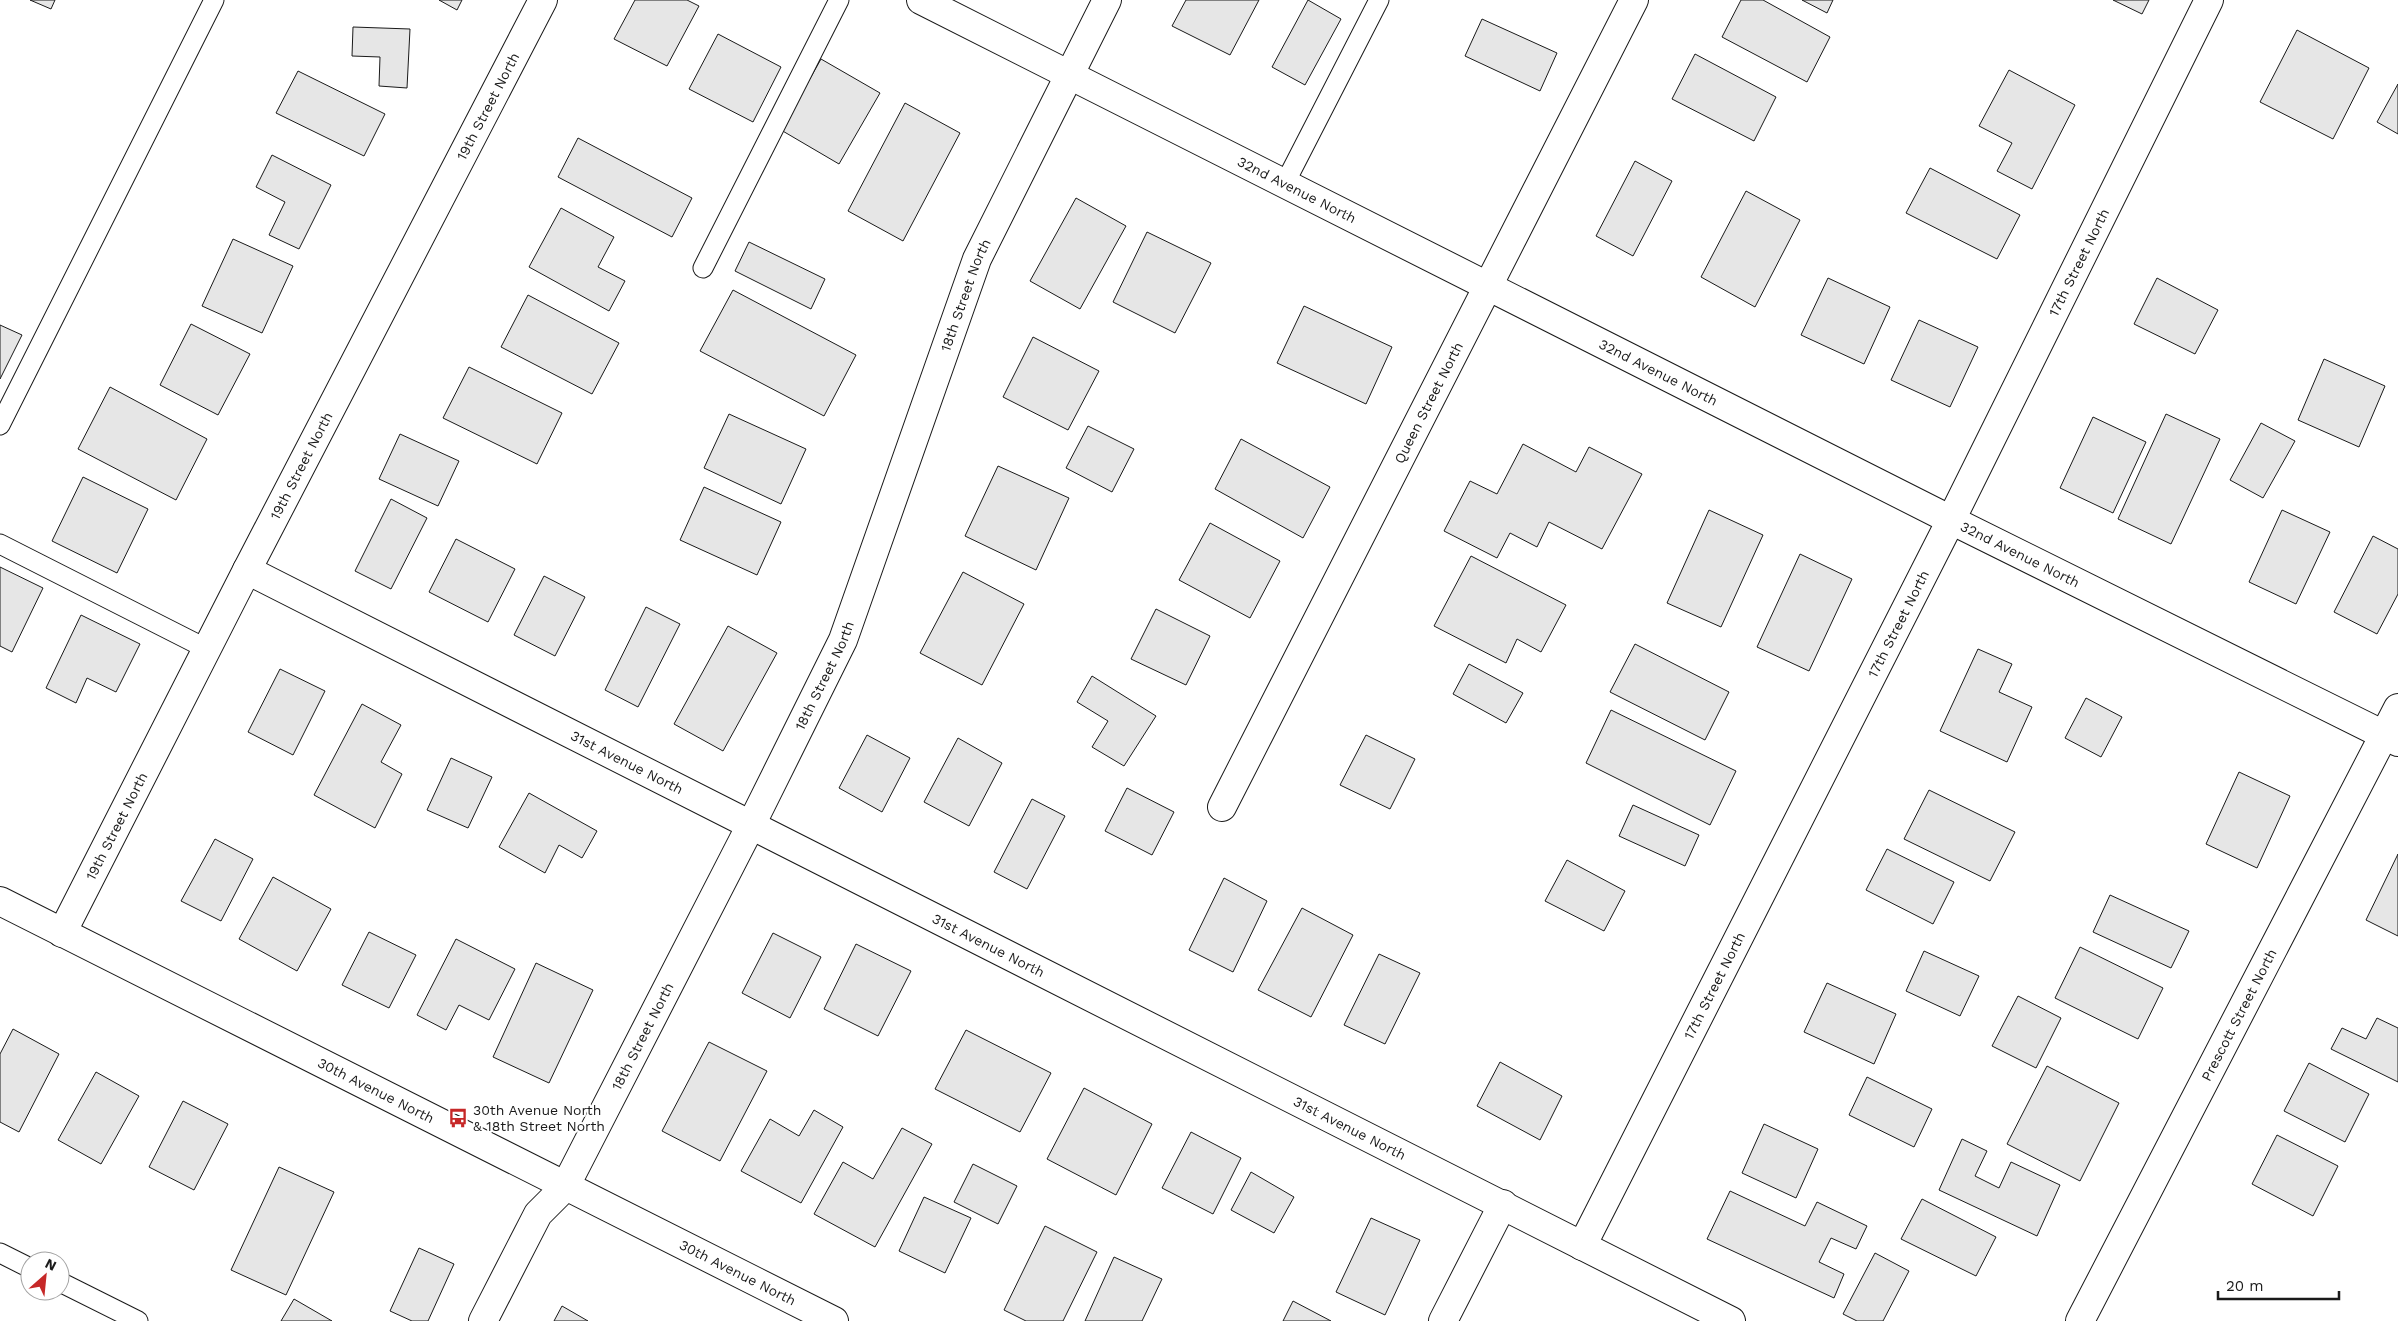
<svg xmlns="http://www.w3.org/2000/svg" width="2398" height="1321" font-family="'Work Sans',sans-serif">
  <style>
    .building { fill: #e6e6e6; stroke: #1a1a1a }
    .lines { fill: none; stroke-linecap: round; stroke-linejoin: round }
    .lane-casing { stroke: #1a1a1a; stroke-width: 21 }
    .street-casing { stroke: #1a1a1a; stroke-width: 30 }
    .secondary-casing { stroke: #1a1a1a; stroke-width: 30 }
    .lane { stroke: #fff; stroke-width: 19 }
    .street { stroke: #fff; stroke-width: 28 }
    .secondary { stroke: #fff; stroke-width: 28 }
    .labels { text-anchor: middle; stroke-width: 4; stroke-linejoin: round; paint-order: stroke }
    .street-label { font-size: 14px; fill: #1a1a1a; stroke: #fff }
    .poi-label { font-size: 14px; fill: #1a1a1a; stroke: #fff; text-anchor: start }
  </style>
  <rect width="100%" height="100%" fill="#fff"/>
  <g class="building">
    <polygon points="30,0 55,0 51,9"/>
    <polygon points="439,0 462,0 457,10"/>
    <polygon points="635,0 687,0 699,6 667,66 614,39"/>
    <polygon points="1186,0 1259,0 1230,55 1172,26"/>
    <polygon points="1308,0 1341,19 1305,85 1272,67"/>
    <polygon points="1741,0 1763,0 1830,37 1807,82 1722,37"/>
    <polygon points="1802,0 1833,0 1827,13"/>
    <polygon points="2113,0 2149,0 2142,14"/>
    <polygon points="1482,19 1557,53 1540,91 1465,56"/>
    <polygon points="353,27 410,29 407,88 379,86 380,57 352,56"/>
    <polygon points="2297,30 2369,68 2333,139 2260,102"/>
    <polygon points="718,34 781,67 753,122 689,89"/>
    <polygon points="1695,54 1776,97 1754,141 1672,99"/>
    <polygon points="821,59 880,93 839,164 781,130"/>
    <polygon points="2009,70 2075,105 2032,189 1997,171 2012,143 1979,126"/>
    <polygon points="298,71 385,114 364,156 276,113"/>
    <polygon points="2398,84 2398,134 2377,122"/>
    <polygon points="905,103 960,133 903,241 848,211"/>
    <polygon points="578,138 692,198 672,237 558,177"/>
    <polygon points="272,155 331,185 299,249 269,235 285,202 256,187"/>
    <polygon points="1635,161 1672,181 1633,256 1596,236"/>
    <polygon points="1930,168 2020,215 1997,259 1906,213"/>
    <polygon points="1746,191 1800,220 1755,307 1701,277"/>
    <polygon points="1076,198 1126,226 1080,309 1030,281"/>
    <polygon points="561,208 614,237 598,267 625,281 609,311 529,267"/>
    <polygon points="1147,232 1211,263 1175,333 1113,302"/>
    <polygon points="233,239 293,266 262,333 202,306"/>
    <polygon points="749,242 825,279 811,309 735,271"/>
    <polygon points="1828,278 1890,307 1864,364 1801,335"/>
    <polygon points="2157,278 2218,310 2195,354 2134,324"/>
    <polygon points="733,290 856,355 824,416 700,351"/>
    <polygon points="528,295 619,343 592,394 501,347"/>
    <polygon points="1304,306 1392,347 1366,404 1277,363"/>
    <polygon points="1919,320 1978,347 1950,407 1891,380"/>
    <polygon points="191,324 250,354 218,415 160,385"/>
    <polygon points="0,325 22,335 0,379"/>
    <polygon points="1033,337 1099,371 1068,430 1003,397"/>
    <polygon points="2324,359 2385,386 2359,447 2298,420"/>
    <polygon points="469,367 562,413 537,464 443,418"/>
    <polygon points="110,387 207,439 176,500 78,449"/>
    <polygon points="729,414 806,449 781,504 704,468"/>
    <polygon points="2166,414 2220,439 2171,544 2118,519"/>
    <polygon points="2093,417 2146,442 2113,513 2060,488"/>
    <polygon points="2261,423 2295,441 2263,498 2230,480"/>
    <polygon points="1088,426 1134,449 1112,492 1066,468"/>
    <polygon points="400,434 459,461 438,506 379,479"/>
    <polygon points="1241,439 1330,487 1303,538 1215,489"/>
    <polygon points="1523,444 1576,472 1589,447 1642,474 1602,549 1549,522 1537,547 1510,533 1497,558 1444,531 1470,481 1497,494"/>
    <polygon points="998,466 1069,498 1036,570 965,536"/>
    <polygon points="83,477 148,509 117,573 52,541"/>
    <polygon points="704,487 781,522 757,575 680,540"/>
    <polygon points="391,499 427,518 391,589 355,571"/>
    <polygon points="1709,510 1763,535 1721,627 1667,603"/>
    <polygon points="2282,510 2330,532 2296,604 2249,582"/>
    <polygon points="1210,523 1280,561 1250,618 1179,580"/>
    <polygon points="2373,536 2398,549 2398,594 2377,634 2334,612"/>
    <polygon points="456,539 515,569 488,622 429,592"/>
    <polygon points="1800,554 1852,579 1809,671 1757,647"/>
    <polygon points="1471,556 1566,605 1541,652 1517,639 1506,663 1434,626"/>
    <polygon points="0,567 43,588 12,652 0,646"/>
    <polygon points="963,572 1024,604 982,685 920,653"/>
    <polygon points="544,576 585,597 555,656 514,635"/>
    <polygon points="646,607 680,624 638,707 605,690"/>
    <polygon points="1156,609 1210,636 1186,685 1131,659"/>
    <polygon points="81,615 140,644 116,692 87,678 76,703 46,688"/>
    <polygon points="728,626 777,653 723,751 674,724"/>
    <polygon points="1635,644 1729,692 1705,740 1610,692"/>
    <polygon points="1978,649 2012,664 1999,692 2032,707 2007,762 1940,731"/>
    <polygon points="1469,664 1523,693 1506,723 1453,694"/>
    <polygon points="280,669 325,691 293,755 248,732"/>
    <polygon points="1092,676 1156,716 1124,766 1092,747 1108,721 1077,702"/>
    <polygon points="2086,698 2122,717 2101,757 2065,738"/>
    <polygon points="362,704 401,725 381,762 402,774 375,828 314,795"/>
    <polygon points="1611,710 1736,771 1710,825 1586,763"/>
    <polygon points="867,735 910,758 882,812 839,788"/>
    <polygon points="1366,735 1415,759 1390,809 1340,785"/>
    <polygon points="958,738 1002,763 969,826 924,802"/>
    <polygon points="451,758 492,777 468,828 427,810"/>
    <polygon points="2239,772 2290,796 2257,868 2206,844"/>
    <polygon points="1127,788 1174,812 1152,855 1105,831"/>
    <polygon points="1929,790 2015,832 1990,881 1904,839"/>
    <polygon points="529,793 597,831 582,858 559,845 545,873 499,847"/>
    <polygon points="1032,799 1065,816 1027,889 994,872"/>
    <polygon points="1633,805 1699,835 1685,866 1619,836"/>
    <polygon points="215,839 253,859 221,921 181,901"/>
    <polygon points="1887,849 1954,882 1933,924 1866,890"/>
    <polygon points="2398,854 2398,936 2366,920"/>
    <polygon points="1567,860 1625,891 1604,931 1545,901"/>
    <polygon points="273,877 331,909 297,971 239,939"/>
    <polygon points="1224,878 1267,901 1233,972 1189,950"/>
    <polygon points="2110,895 2189,931 2171,968 2093,932"/>
    <polygon points="1302,908 1353,935 1311,1017 1258,990"/>
    <polygon points="369,932 416,955 389,1008 342,985"/>
    <polygon points="773,933 821,957 790,1018 742,993"/>
    <polygon points="456,939 515,969 489,1020 459,1005 446,1030 417,1015"/>
    <polygon points="856,944 911,971 878,1036 824,1009"/>
    <polygon points="2080,947 2163,988 2138,1039 2055,998"/>
    <polygon points="1924,951 1979,976 1960,1016 1906,991"/>
    <polygon points="1379,954 1420,973 1385,1044 1344,1025"/>
    <polygon points="536,963 593,990 549,1083 493,1057"/>
    <polygon points="1827,983 1896,1014 1874,1064 1804,1032"/>
    <polygon points="2018,996 2061,1018 2036,1068 1992,1046"/>
    <polygon points="2377,1018 2398,1028 2398,1082 2331,1049 2342,1028 2366,1039"/>
    <polygon points="13,1029 59,1054 19,1132 0,1122 0,1054"/>
    <polygon points="966,1030 1051,1073 1020,1132 935,1089"/>
    <polygon points="709,1042 767,1071 720,1161 662,1131"/>
    <polygon points="1500,1062 1562,1096 1540,1140 1477,1106"/>
    <polygon points="2309,1063 2369,1094 2345,1142 2284,1111"/>
    <polygon points="2047,1066 2119,1103 2080,1181 2007,1144"/>
    <polygon points="96,1072 139,1096 101,1164 58,1140"/>
    <polygon points="1867,1077 1932,1109 1914,1147 1849,1115"/>
    <polygon points="1084,1088 1152,1124 1116,1195 1047,1159"/>
    <polygon points="183,1101 228,1124 194,1190 149,1167"/>
    <polygon points="814,1110 843,1127 801,1203 741,1171 770,1119 799,1136"/>
    <polygon points="1764,1124 1818,1149 1796,1198 1742,1173"/>
    <polygon points="902,1128 932,1144 875,1247 814,1214 843,1162 873,1179"/>
    <polygon points="1191,1132 1241,1158 1213,1214 1162,1188"/>
    <polygon points="2277,1135 2338,1166 2313,1216 2252,1184"/>
    <polygon points="1962,1139 1987,1151 1975,1176 1999,1188 2011,1162 2060,1185 2037,1236 1939,1190"/>
    <polygon points="973,1164 1017,1186 998,1224 954,1202"/>
    <polygon points="279,1167 334,1192 286,1295 231,1270"/>
    <polygon points="1251,1172 1294,1197 1274,1233 1231,1210"/>
    <polygon points="1730,1191 1805,1226 1817,1202 1867,1226 1856,1249 1831,1238 1819,1262 1844,1274 1834,1298 1707,1239"/>
    <polygon points="924,1197 971,1218 945,1273 899,1251"/>
    <polygon points="1922,1199 1996,1237 1976,1276 1901,1239"/>
    <polygon points="1371,1218 1420,1240 1385,1315 1336,1292"/>
    <polygon points="1045,1226 1097,1252 1063,1321 1026,1321 1004,1310"/>
    <polygon points="419,1248 454,1264 428,1321 412,1321 390,1311"/>
    <polygon points="1875,1253 1909,1271 1883,1321 1857,1321 1843,1314"/>
    <polygon points="1114,1257 1162,1279 1142,1321 1085,1321"/>
    <polygon points="294,1299 332,1321 281,1321"/>
    <polygon points="1293,1301 1331,1321 1283,1321"/>
    <polygon points="562,1306 588,1321 554,1321"/>
  </g>
  <g class="lines">
    <defs>
      <g id="lane">
        <polyline points="1285,183 1379,0"/>
        <polyline points="703,268 839,0"/>
        <polyline points="0,425 214,0"/>
        <polyline points="0,544 207,649"/>
        <polyline points="0,1253 30,1268"/>
        <polyline points="60,1282 138,1321"/>
      </g>
      <g id="street">
        <path id="s1" d="M921,0L1951,520L2398,742"/>
        <path id="s2" d="M247,570L1731,1321"/>
        <path id="s3" d="M1222,807L1634,0"/>
        <path id="s4" d="M62,933L247,570L543,0"/>
        <path id="s5" d="M1582,1246L1951,520L2209,0"/>
        <path id="s6" d="M483,1321L538,1214L565,1187L751,825L843,640L977,259L1107,0"/>
        <polyline points="1443,1321 1503,1204"/>
        <path id="s7" d="M2080,1321L2398,708"/>
      </g>
      <g id="secondary">
        <path id="s8" d="M0,901L834,1321"/>
      </g>
    </defs>
    <use href="#lane" class="lane-casing"/>
    <use href="#street" class="street-casing"/>
    <use href="#secondary" class="secondary-casing"/>
    <use href="#lane" class="lane"/>
    <use href="#street" class="street"/>
    <use href="#secondary" class="secondary"/>
  </g>
  <defs>
    <symbol id="bus-bare" viewBox="-9 -9 18 18"><path d="M-5-6H5V4H4V6H2V4H-2V6H-4V4H-5ZM-3.5-4V0h7V-4ZM-3.5 1.2v1.5H-2V1.2ZM2 1.2v1.5H3.5V1.2Z" fill="#c62828" stroke="#fff" stroke-width="2.5" paint-order="stroke"/></symbol>
  </defs>
  <g fill-rule="evenodd">
    <use href="#bus-bare" x="444" y="1104" width="28" height="28"/>
  </g>
  <g class="labels">
    <g class="street-label">
      <text dy="5" stroke="none"><textPath href="#s4" startOffset="930">19th Street North</textPath></text>
      <text dy="5" stroke="none"><textPath href="#s1" startOffset="421">32nd Avenue North</textPath></text>
      <text dy="5" stroke="none"><textPath href="#s5" startOffset="1102">17th Street North</textPath></text>
      <text dy="5" stroke="none"><textPath href="#s6" startOffset="1138">18th Street North</textPath></text>
      <text dy="5" stroke="none"><textPath href="#s1" startOffset="826">32nd Avenue North</textPath></text>
      <text dy="5" stroke="none"><textPath href="#s3" startOffset="454">Queen Street North</textPath></text>
      <text dy="5" stroke="none"><textPath href="#s4" startOffset="525">19th Street North</textPath></text>
      <text dy="5" stroke="none"><textPath href="#s1" startOffset="1231">32nd Avenue North</textPath></text>
      <text dy="5" stroke="none"><textPath href="#s5" startOffset="698">17th Street North</textPath></text>
      <text dy="5" stroke="none"><textPath href="#s6" startOffset="732">18th Street North</textPath></text>
      <text dy="5" stroke="none"><textPath href="#s2" startOffset="426">31st Avenue North</textPath></text>
      <text dy="5" stroke="none"><textPath href="#s4" startOffset="120">19th Street North</textPath></text>
      <text dy="5" stroke="none"><textPath href="#s2" startOffset="831">31st Avenue North</textPath></text>
      <text dy="5" stroke="none"><textPath href="#s5" startOffset="292">17th Street North</textPath></text>
      <text dy="5" stroke="none"><textPath href="#s7" startOffset="345">Prescott Street North</textPath></text>
      <text dy="5" stroke="none"><textPath href="#s6" startOffset="328">18th Street North</textPath></text>
      <text dy="5" stroke="none"><textPath href="#s8" startOffset="421">30th Avenue North</textPath></text>
      <text dy="5" stroke="none"><textPath href="#s2" startOffset="1236">31st Avenue North</textPath></text>
      <text dy="5" stroke="none"><textPath href="#s8" startOffset="826">30th Avenue North</textPath></text>
    </g>
    <g class="poi-label">
      <text x="473" y="1115">30th Avenue North<tspan x="473" dy="16">&amp; 18th Street North</tspan></text>
    </g>
  </g>
  <g transform="translate(45 1276) rotate(27)"><circle r="24" fill="#ffffff" stroke="#a3a3a3"/>
  <path d="M0-4L9 19L0 12L-9 19Z" fill="#c62828"/>
  <text y="-8" font-size="14" font-weight="bold" text-anchor="middle" fill="#1a1a1a">N</text>
  </g>
  <path d="M2218 1291v8h121v-8" fill="none" stroke="#1a1a1a" stroke-width="2.5"/>
  <text x="2226" y="1291" font-size="15" fill="#1a1a1a" stroke="#ffffff" stroke-width="4" paint-order="stroke">20 m</text>
</svg>
